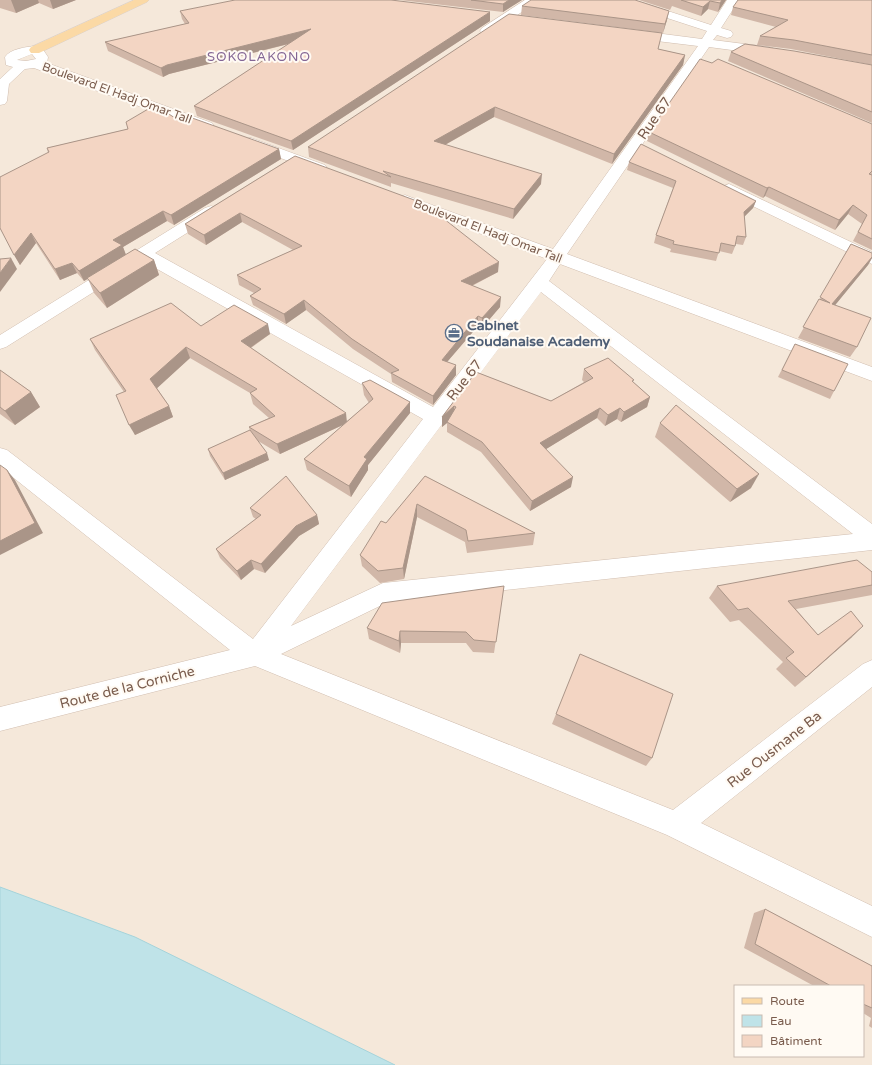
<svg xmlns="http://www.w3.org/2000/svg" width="872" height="1065" font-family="'Varela Round',sans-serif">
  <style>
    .residential { fill: #f5e8da; fill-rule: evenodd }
    .water { fill: #bfe3e8; stroke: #a5d3da }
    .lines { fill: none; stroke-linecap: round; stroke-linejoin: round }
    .minor-casing { stroke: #d1beb0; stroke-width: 1 }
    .major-casing { stroke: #dad1cd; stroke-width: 1 }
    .minor { fill: #fff; fill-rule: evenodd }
    .major { fill: #fbd9a5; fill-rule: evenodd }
    .wall { fill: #d1b7a8 }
    .shaded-wall { fill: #aa9588 }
    .building { fill: #f3d5c3; stroke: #aa9588 }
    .labels { text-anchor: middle; stroke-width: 4; stroke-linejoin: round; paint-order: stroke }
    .far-street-label { font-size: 12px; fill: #7a5c4d; stroke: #fffaf3 }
    .far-quarter-label { font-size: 13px; letter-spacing: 1px; fill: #846695; stroke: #fffaf3 }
    .street-label { font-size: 14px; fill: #7a5c4d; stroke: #fffaf3 }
    .service-label { font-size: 14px; font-weight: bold; fill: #4e5e75; stroke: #fffaf3; text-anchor: start }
  </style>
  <rect width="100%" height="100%" fill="#fdf6ec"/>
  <path class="residential" d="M0,0H872V1065H393L0,892ZM735,986H863V1056H735Z"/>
  <polygon class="water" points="0,887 135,937 395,1065 0,1065"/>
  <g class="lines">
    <defs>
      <g id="minor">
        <polygon points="525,0 539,0 490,34 482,34 480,31 482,28"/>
        <path d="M616,0H634L711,25L727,0H739L721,28L731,31L733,34L731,37L727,38L717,35L713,40L769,47L773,48L775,51L773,54L769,55L709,47L567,254L872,367V381L560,264L549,281L872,524V550L386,603L281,654L673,810L863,664L872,660V687L701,823L872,906V937L667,835L255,666L0,731V707L230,650L0,467V448L7,450L253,639L423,419L143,261L6,347L0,349V335L205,208L211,206L217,208L219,211L217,214L155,253L433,407L547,259L400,203L397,200L400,197L405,195L410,197L553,249L698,46L632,38L628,37L626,34L628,31L632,30L702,39L707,31L618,2ZM541,292L853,534L383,583L291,626Z"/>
        <path d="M35,46L44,51L48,57L47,63L212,123L214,126L212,129L207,130L202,129L34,68L25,69L9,84L7,101L5,104L0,105V79L13,67L6,65L5,57C10,49 26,47 35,46ZM32,54L36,59L26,61L17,60Z"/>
        <polygon points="251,138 325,165 327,168 325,171 320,172 315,171 246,145 244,142 246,139"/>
        <polygon points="729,184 872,252 872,264 724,192 721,189 724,186"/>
      </g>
      <polygon id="major" points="134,0 149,0 147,2 39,53 31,53 29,50 31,47"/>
    </defs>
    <use href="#minor" class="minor-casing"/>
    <use href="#major" class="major-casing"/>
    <use href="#minor" class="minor"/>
    <use href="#major" class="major"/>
  </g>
  <g class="wall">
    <polygon points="0,0 76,0 53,9 39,3 16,13 0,8"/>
    <polygon points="400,0 522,0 503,12"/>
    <polygon points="639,0 726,0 718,12 708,9 701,16 672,6 670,10"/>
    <polygon points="872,0 872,65 791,49 757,45 760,36 776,27 731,15 733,7"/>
    <polygon points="522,6 667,20 663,33 521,15"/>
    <polygon points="180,11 490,21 293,150 197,116 194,106 289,44 169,74 163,77 108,51 105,42 185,24 182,19"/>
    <polygon points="662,33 658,49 685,55 683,65 612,164 494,117 445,145 541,184 513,219 391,183 391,187 309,157 308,147"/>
    <polygon points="731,52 872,65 872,123 728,61"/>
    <polygon points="175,118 279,149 281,159 174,225 167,221 123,247 126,255 154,260 159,275 107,308 94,293 88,279 84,281 77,273 60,280 36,243 20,265 0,228 48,153 47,148 128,129 126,122"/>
    <polygon points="872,124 872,250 853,241 862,224 848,214 835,230 765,196 763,198 647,141 649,132"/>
    <polygon points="295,156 498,272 472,286 500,307 482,328 478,326 447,362 456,375 433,405 392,382 391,374 353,349 306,310 286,324 253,305 250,296 254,293 239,285 237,275 293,250 242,222 206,245 188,234 185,224"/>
    <polygon points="629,162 756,201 753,208 744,217 746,237 743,245 736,244 732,254 719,251 716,261 670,252 671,249 654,243 656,235 673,188 627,170"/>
    <polygon points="851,244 872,253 872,258 868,265 835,305 857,347 850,357 798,338"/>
    <polygon points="201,326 270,334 251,348 347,421 369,403 364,395 362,383 410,402 410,413 368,465 368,470 351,497 307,470 304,459 343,425 280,454 258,441 269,460 225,480 210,456 208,449 250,431 249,427 269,418 253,404 250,393 190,358 157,388 169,406 173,417 135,435 124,392 95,350 90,339"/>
    <polygon points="795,344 834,391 830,399 778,377"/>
    <polygon points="584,369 633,382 650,397 647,407 621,422 617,419 605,426 597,418 546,449 571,487 530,511 481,452 447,432 447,423 442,427 442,417 476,372 551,401 584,382 582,380"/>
    <polygon points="0,370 31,392 40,407 15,425 0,414"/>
    <polygon points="660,423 751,488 730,502 655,437"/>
    <polygon points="425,476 535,533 533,545 467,553 465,542 417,517 404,579 380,583 362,566 360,555"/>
    <polygon points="250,508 317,515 319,524 299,536 265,573 254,569 241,580 220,558 216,549 256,519 253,517"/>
    <polygon points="872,572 872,595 796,609 818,635 852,637 795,687 776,669 783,662 739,620 730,622 709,598 717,586"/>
    <polygon points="504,586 494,653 473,652 466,643 401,643 400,653 369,639 367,628"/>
    <polygon points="556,714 652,758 646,766 552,724"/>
    <polygon points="765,909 872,966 872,1028 869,1026 871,1018 863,1013 863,986 814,986 744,948 754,913"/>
  </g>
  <g class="shaded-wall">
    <polygon points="11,0 38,0 39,3 16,13"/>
    <polygon points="50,0 76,0 53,9"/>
    <polygon points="509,0 522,0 503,12 503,4"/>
    <polygon points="722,0 726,0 718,12 720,3"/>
    <polygon points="710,1 708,9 701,16 703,7"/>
    <polygon points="669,11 667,20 663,33 665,24"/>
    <polygon points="490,12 490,21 293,150 291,141"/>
    <polygon points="311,29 312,38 169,74 163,77 161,68 167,65"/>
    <polygon points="685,55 683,65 612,164 614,154"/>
    <polygon points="495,107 494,117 434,151 434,141"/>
    <polygon points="279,149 281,159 174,225 171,215"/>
    <polygon points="542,174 541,184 513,219 514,209"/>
    <polygon points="769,187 765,196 763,198 767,188"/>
    <polygon points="756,201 753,208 741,220 744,212"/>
    <polygon points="853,205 848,214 835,230 839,220"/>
    <polygon points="163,211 167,221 123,247 126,255 84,281 79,271 113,240"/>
    <polygon points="240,213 242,222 206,245 204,235"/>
    <polygon points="31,233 36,243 20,265 14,255"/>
    <polygon points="872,257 872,258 868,265 827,315 832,304"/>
    <polygon points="11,258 17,269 0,292 0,273"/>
    <polygon points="154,260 159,275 107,308 100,293"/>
    <polygon points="499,262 498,272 461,291 461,281"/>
    <polygon points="72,263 77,273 60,280 55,269"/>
    <polygon points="501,297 500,307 482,328 482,318"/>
    <polygon points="304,300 306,310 286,324 284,314"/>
    <polygon points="478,316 478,326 441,369 442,360"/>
    <polygon points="268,324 270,334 244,352 241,341"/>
    <polygon points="186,347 190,358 155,390 150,379"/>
    <polygon points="456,365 456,375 433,405 433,396"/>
    <polygon points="31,392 40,407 15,425 5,411"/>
    <polygon points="650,397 647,407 621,422 624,412"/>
    <polygon points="410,402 410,413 368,465 368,470 351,497 349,486 364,457"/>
    <polygon points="169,406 173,417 135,435 129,425"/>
    <polygon points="454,406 454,416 447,422 447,423 442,427 442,417"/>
    <polygon points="600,408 597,418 538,454 540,443"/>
    <polygon points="620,408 617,419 605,426 608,415"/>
    <polygon points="346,413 347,423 280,454 277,444"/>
    <polygon points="267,453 269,460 225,480 223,473"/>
    <polygon points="7,470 15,480 43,533 0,555 0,541"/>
    <polygon points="759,474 751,488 730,502 737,489"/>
    <polygon points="573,477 571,487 530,511 532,501"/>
    <polygon points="417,504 417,517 404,579 403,568"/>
    <polygon points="317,515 319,524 299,536 265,573 261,564 296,526"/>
    <polygon points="251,560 254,569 241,580 237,571"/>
    <polygon points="863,626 852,637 795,687 806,677"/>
    <polygon points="400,631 401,643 400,653 399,641"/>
  </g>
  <g class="building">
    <polygon points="235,0 391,0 490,12 291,141 194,106 311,29 167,65 161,68 105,42 189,23 180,11"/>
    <polygon points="471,0 509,0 503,4"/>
    <polygon points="531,0 635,0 669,11 665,24 522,6"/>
    <polygon points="681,0 722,0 720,3 710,1 703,7"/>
    <polygon points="738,0 872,0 872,55 794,40 760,36 788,20 733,7"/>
    <polygon points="509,14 662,33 658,49 685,55 614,154 495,107 434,141 542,174 514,209 383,171 391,177 308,147"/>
    <polygon points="745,44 794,51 872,65 872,112 731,52"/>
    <polygon points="700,59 712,63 718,59 872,124 872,171 869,174 872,175 872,239 858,232 867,215 853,205 839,220 769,187 767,188 649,132"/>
    <polygon points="155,105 175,118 181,114 279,149 171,215 163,211 113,240 122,245 79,271 72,263 55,269 31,233 14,255 0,228 0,177 49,152 47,148 128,129 126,122"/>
    <polygon points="641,144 756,201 744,212 746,237 737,236 735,246 721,243 719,253 673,244 674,241 656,235 676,181 629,162"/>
    <polygon points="295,156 425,204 499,262 461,281 501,297 482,318 478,316 442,360 456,365 433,396 391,373 399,370 352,339 304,300 284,314 250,296 261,289 237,275 302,246 240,213 204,235 185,224"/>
    <polygon points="851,244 872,253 872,257 832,304 871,318 857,347 803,327 819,299 830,303 820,297"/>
    <polygon points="135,249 154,260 100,293 87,278"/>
    <polygon points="11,258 0,273 0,259"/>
    <polygon points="171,303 201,326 234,305 268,324 241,341 346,413 277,444 249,427 275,416 250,393 257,389 186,347 150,379 169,406 129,425 116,395 126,391 90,339"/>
    <polygon points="795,344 848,364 834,391 782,370"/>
    <polygon points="608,358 634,380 632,381 650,397 624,412 620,408 608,415 600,408 540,443 573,477 532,501 482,442 447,422 456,407 454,406 442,417 476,372 551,401 593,378 584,369"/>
    <polygon points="0,370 31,392 5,411 0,407"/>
    <polygon points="370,380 410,402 364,457 367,459 349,486 304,459 373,399 362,383"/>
    <polygon points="676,405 759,474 737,489 660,423"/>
    <polygon points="250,430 267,453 223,473 208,449"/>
    <polygon points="0,465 7,470 35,523 0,541"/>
    <polygon points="286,476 317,515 296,526 261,564 251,560 237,571 216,549 261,515 250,508"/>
    <polygon points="425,476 535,533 468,541 466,530 417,504 403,568 378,571 360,555 381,521 386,523"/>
    <polygon points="857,560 872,572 872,585 788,601 818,635 851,611 863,626 806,677 786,658 794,652 748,608 738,610 717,586"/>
    <polygon points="504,586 496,642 474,640 466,632 400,631 399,641 367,628 382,603"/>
    <polygon points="580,654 673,694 652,758 556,714"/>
    <polygon points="765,909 872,966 872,1008 863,1004 863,986 831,986 755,944"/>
  </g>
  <defs>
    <symbol id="office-ring" viewBox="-11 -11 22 22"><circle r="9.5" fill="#fffaf3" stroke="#5c6f8a" stroke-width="1.5"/><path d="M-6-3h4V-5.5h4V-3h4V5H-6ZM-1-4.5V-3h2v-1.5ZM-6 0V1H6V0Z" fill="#5c6f8a"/></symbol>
  </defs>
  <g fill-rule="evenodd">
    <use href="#office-ring" x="444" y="323" width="20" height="20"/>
  </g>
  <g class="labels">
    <g class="far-street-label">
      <text transform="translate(117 93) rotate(20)" y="4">Boulevard El Hadj Omar Tall</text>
      <text transform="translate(488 231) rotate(21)" y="4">Boulevard El Hadj Omar Tall</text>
    </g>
    <g class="far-quarter-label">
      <text x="259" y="61">SOKOLAKONO</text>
    </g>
    <g class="street-label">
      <text transform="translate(654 118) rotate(-55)" y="5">Rue 67</text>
      <text transform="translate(464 380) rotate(-52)" y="5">Rue 67</text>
      <text transform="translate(127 687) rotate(-14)" y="5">Route de la Corniche</text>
      <text transform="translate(774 749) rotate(-38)" y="5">Rue Ousmane Ba</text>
    </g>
    <g class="service-label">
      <text x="467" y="330">Cabinet<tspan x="467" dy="16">Soudanaise Academy</tspan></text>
    </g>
  </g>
  <rect x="734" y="985" width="130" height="72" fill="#fffaf3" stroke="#cabbb1"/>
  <rect x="742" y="998" width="20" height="6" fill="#fbd9a5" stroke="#cabbb1"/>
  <text x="770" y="1005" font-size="12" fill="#7a5c4d">Route</text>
  <rect x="742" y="1015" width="20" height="12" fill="#bfe3e8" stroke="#cabbb1"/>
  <text x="770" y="1025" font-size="12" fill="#7a5c4d">Eau</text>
  <rect x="742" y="1035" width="20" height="12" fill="#f3d5c3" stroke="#cabbb1"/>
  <text x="770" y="1045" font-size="12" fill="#7a5c4d">Bâtiment</text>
</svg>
